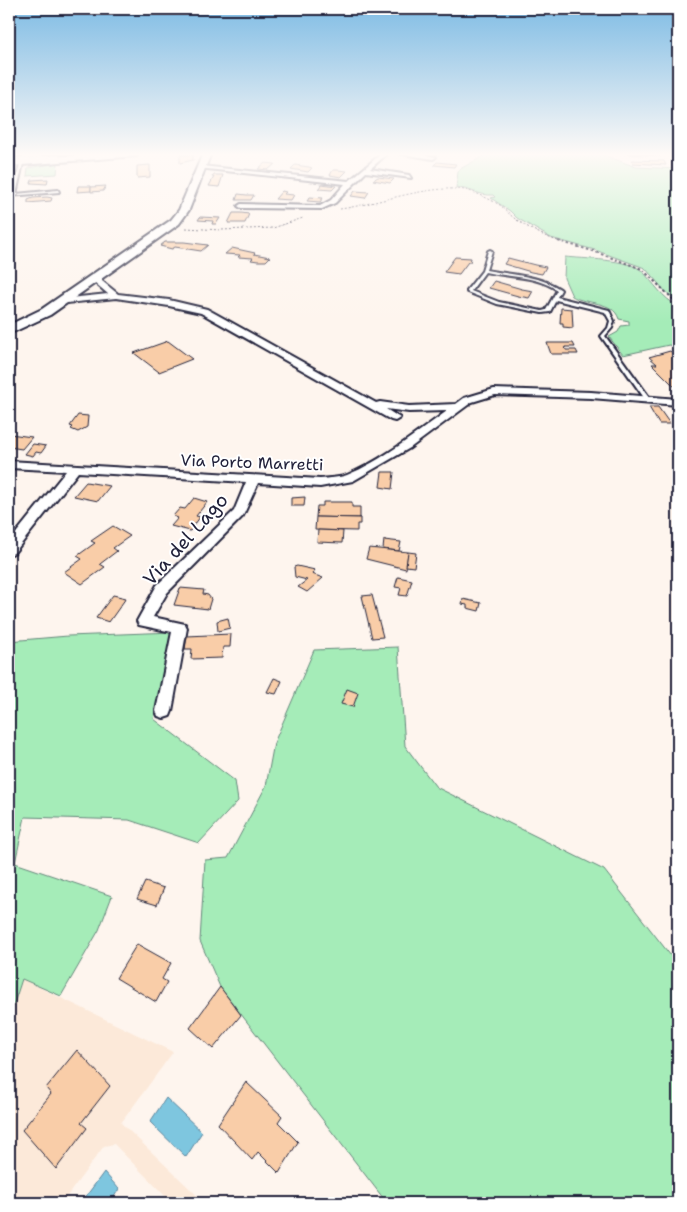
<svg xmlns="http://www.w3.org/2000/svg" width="687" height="1212" font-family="'Shantell Sans',sans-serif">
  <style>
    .built { fill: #fce9d9 }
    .green { fill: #a5ecb8; stroke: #64877a }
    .water { fill: #7ec6df; stroke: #59849d }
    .building { fill: #f9cda8; stroke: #22223b }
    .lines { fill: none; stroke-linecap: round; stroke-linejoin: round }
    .lane-casing { stroke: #22223b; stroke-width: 4 }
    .street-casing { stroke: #22223b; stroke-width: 4 }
    .secondary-casing { stroke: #22223b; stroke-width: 4 }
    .path-far1 { stroke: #22223b; stroke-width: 1; stroke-dasharray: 2 2; stroke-linecap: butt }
    .path { stroke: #22223b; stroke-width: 2; stroke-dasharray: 2.5 2.5; stroke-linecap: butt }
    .lane { fill: #fff; fill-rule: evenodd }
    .street { fill: #fff; fill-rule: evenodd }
    .secondary { fill: #fff; fill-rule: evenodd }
    .labels { text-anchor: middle; stroke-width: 4; stroke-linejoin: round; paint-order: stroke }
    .far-street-label { font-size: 16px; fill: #22223b; stroke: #fff }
    .street-label { font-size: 19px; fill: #22223b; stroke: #fff }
  </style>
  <rect width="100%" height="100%" fill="#fef5ee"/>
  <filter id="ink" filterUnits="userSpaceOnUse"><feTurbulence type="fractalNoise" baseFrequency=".02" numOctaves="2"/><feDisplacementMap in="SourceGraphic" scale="10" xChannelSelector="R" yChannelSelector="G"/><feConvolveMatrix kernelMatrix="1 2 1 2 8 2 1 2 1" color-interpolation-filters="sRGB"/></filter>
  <g filter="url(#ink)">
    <polygon class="built" points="22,979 173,1052 121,1123 205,1203 172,1203 114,1144 104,1146 62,1203 9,1203 9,1019"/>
    <g class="green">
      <path d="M489,153H598L636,167L678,169V301L665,291L645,268L595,250L551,238L517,218L510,211L491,198L495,197L493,195C480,196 469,188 456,188L458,172L460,169Z"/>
      <polygon points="58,163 57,174 27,176 28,168"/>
      <path d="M565,257C583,259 629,259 642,271C654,283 662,298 678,306V349L669,345L623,355L609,337L618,332L621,326L629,325V321L619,319C613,300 586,305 572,296L564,278Z"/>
      <polygon points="174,632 154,719 235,781 238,801 199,843 129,820 25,817 15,863 112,896 99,930 61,996 22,979 9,1019 9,641 68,636"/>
      <polygon points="398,647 405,746 436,787 604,870 678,965 678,1203 387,1203 220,987 200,941 205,860 228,858 266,786 274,743 314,650"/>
    </g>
    <g class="water">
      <polygon points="166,1098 202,1132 186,1157 150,1122"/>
      <polygon points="104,1172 119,1189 110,1203 81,1203"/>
    </g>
    <g class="building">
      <polygon points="615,153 659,153 660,156"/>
      <polygon points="180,155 193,155 193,160 180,163"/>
      <polygon points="632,160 664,161 666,165 633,163"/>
      <polygon points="437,162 456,164 454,167 434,165"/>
      <polygon points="265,163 275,164 268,170 258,169"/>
      <polygon points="150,165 150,177 137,178 137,166"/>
      <polygon points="295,165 309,167 312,168 308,172 291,169"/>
      <polygon points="333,170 338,170 347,171 341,177 330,175"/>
      <polygon points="213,175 223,175 219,187 209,186 214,177 212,177"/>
      <polygon points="378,177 394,179 390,183 373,180"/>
      <polygon points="48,179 47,184 31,183 32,180"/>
      <polygon points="322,184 336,186 332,190 318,189"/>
      <polygon points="78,186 91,186 91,191 77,192"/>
      <polygon points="106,186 103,191 91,192 91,187"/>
      <polygon points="282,191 286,192 284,194 294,195 291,200 275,199"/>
      <polygon points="355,191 369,192 365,198 351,196"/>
      <polygon points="238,194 247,195 254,195 251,200 236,200"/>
      <polygon points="47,197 52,198 51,201 28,203 28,200 33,198"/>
      <polygon points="310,197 323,198 320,202 307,201"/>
      <polygon points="233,213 241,213 249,214 245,223 228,223"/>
      <polygon points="200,217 220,218 216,224 212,224 213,221 198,220"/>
      <polygon points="165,242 184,242 208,245 201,251 175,247 172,249 160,246"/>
      <polygon points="232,248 255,253 254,254 270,257 266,261 258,261 251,260 253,258 238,257 240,255 225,254"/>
      <polygon points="455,257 471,258 470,262 468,262 459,274 444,272"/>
      <polygon points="508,258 535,265 546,267 542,274 531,272 504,264"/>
      <polygon points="494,281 522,289 533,291 529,298 518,296 489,288"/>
      <polygon points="561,308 572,309 573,328 563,327 563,323 560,323"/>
      <polygon points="168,341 192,359 159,372 134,353"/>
      <polygon points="547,343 573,343 575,347 565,347 566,350 576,350 578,354 551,354"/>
      <polygon points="670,351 678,358 678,387 676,388 652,364 657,364 649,357"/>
      <polygon points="649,407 658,407 670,424 659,424"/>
      <polygon points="78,415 88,416 87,427 78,432 71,429 73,427 70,426"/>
      <polygon points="10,434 32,437 22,449 9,447"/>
      <polygon points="33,444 46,446 41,453 36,452 33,456 25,454"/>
      <polygon points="382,472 394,472 392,489 380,487"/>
      <polygon points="86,482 110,486 98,501 74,496"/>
      <polygon points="305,497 304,506 291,506 291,498"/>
      <polygon points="194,498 207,502 196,516 200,517 190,531 171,526 178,518 173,516 180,508 185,509"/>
      <polygon points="323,502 352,502 352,507 360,507 360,518 316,517 317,506 323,506"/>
      <polygon points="316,517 360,518 360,524 357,524 357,531 315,530"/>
      <polygon points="113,526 130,536 113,548 117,551 100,564 105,567 82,584 64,572 82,559 77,556 95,543 91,541"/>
      <polygon points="318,530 343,531 342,543 317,542"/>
      <polygon points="384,540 401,542 399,551 383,549"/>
      <polygon points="369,548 408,552 406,569 366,559"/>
      <polygon points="408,552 416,553 414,567 406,566"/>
      <polygon points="297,566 315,570 312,574 323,578 307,592 298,587 307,580 295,577 294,567"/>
      <polygon points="398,577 412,580 407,596 399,595 401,588 395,587"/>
      <polygon points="180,588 204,590 203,594 208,595 211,599 208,609 174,605"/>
      <polygon points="113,595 126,598 109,622 96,618"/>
      <polygon points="372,595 383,637 372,638 362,596"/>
      <polygon points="463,599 481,603 479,611 467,608 467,605 462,604"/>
      <polygon points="228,618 230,628 218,631 217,621"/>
      <polygon points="231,634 230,647 223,647 222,658 191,659 192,649 185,649 187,636"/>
      <polygon points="274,678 282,681 276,694 267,692"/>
      <polygon points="347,689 358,693 353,707 341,704"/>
      <polygon points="145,882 164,888 157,905 137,899"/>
      <polygon points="137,944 171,963 162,979 167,982 156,1002 116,978"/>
      <polygon points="220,987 241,1015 213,1049 190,1028"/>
      <polygon points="77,1050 110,1086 81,1123 87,1128 56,1169 22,1130 51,1094 46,1088"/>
      <polygon points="246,1082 282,1116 278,1122 298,1142 279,1173 258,1152 252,1160 218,1124"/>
    </g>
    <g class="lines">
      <defs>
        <g id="lane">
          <polygon points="59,155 60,159 59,160 57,157 24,159 16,194 58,190 59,192 9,196 9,194 13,194 21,159 9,160 9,158"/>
          <path d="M490,250L492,251L486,270C511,275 539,275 560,289L561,290L557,297L609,310L614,321L612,328L605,336L652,401L651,402H647L601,336L608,328L610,321L605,312L556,300L550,312L542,313L497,304L467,292V290L482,271L488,251ZM485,272C508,277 537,276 557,290L546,310L542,311L499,302L471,291Z"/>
        </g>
        <g id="street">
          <polygon points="382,153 388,153 370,169 409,175 411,178 366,172 335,203 322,209 241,208 238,206 241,204 320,206 331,200 345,184 198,168 201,166 349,181"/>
          <polygon points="397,153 412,153 436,157 433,159"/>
          <path d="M96,274H102V281L118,294L169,300L207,309L376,403L380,402L409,406L456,404L464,398L494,389L591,392L678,399V405L591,398L495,395L472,402L410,448L353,481L320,487L258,483L243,516L167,593L153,617L185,624L187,628L172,711L170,716L164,718L158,716L156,711L172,632L139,625L137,621L157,585L234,511L246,482L78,472L14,553L9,555V542L66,471L9,468V461L320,479C328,478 339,478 347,475C380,462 418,432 447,411L409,412L386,409L400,418L395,421L391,420L201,313L169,306L116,298L57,304V300L60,299L108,294L94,282Z"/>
        </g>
        <g id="secondary">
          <polygon points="107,153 140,153 136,156 9,166 9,160"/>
          <polygon points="203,153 211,153 189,210 179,224 50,315 9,334 9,325 42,309 171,220 179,210"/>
        </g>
      </defs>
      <use href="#lane" class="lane-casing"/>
      <use href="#street" class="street-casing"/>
      <use href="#secondary" class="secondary-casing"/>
      <g class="path-far1">
        <path d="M340,209C377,204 429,184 465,190C476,192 491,200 500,205C505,209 509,214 514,218C528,228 546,238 562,242"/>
        <polyline points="186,228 221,230 273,228 303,218"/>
      </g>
      <polyline class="path" points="558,241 593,251 642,269 678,304"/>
      <use href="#lane" class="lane"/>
      <use href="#street" class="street"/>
      <use href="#secondary" class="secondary"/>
    </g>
  </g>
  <linearGradient id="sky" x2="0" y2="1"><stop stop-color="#7dbbe4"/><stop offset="0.48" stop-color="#fffaf7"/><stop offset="1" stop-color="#fffaf7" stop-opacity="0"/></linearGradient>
  <rect width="687" height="322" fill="url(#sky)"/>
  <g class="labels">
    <g class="far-street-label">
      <text transform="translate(252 462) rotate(2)" y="6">Via Porto Marretti</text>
    </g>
    <g class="street-label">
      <text transform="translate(185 539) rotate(-48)" y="7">Via del Lago</text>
    </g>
  </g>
  <rect width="687" height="1212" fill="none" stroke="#fff" stroke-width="30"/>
  <rect x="15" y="15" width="657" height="1182" fill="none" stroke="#22223b" stroke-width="2" filter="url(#ink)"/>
</svg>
